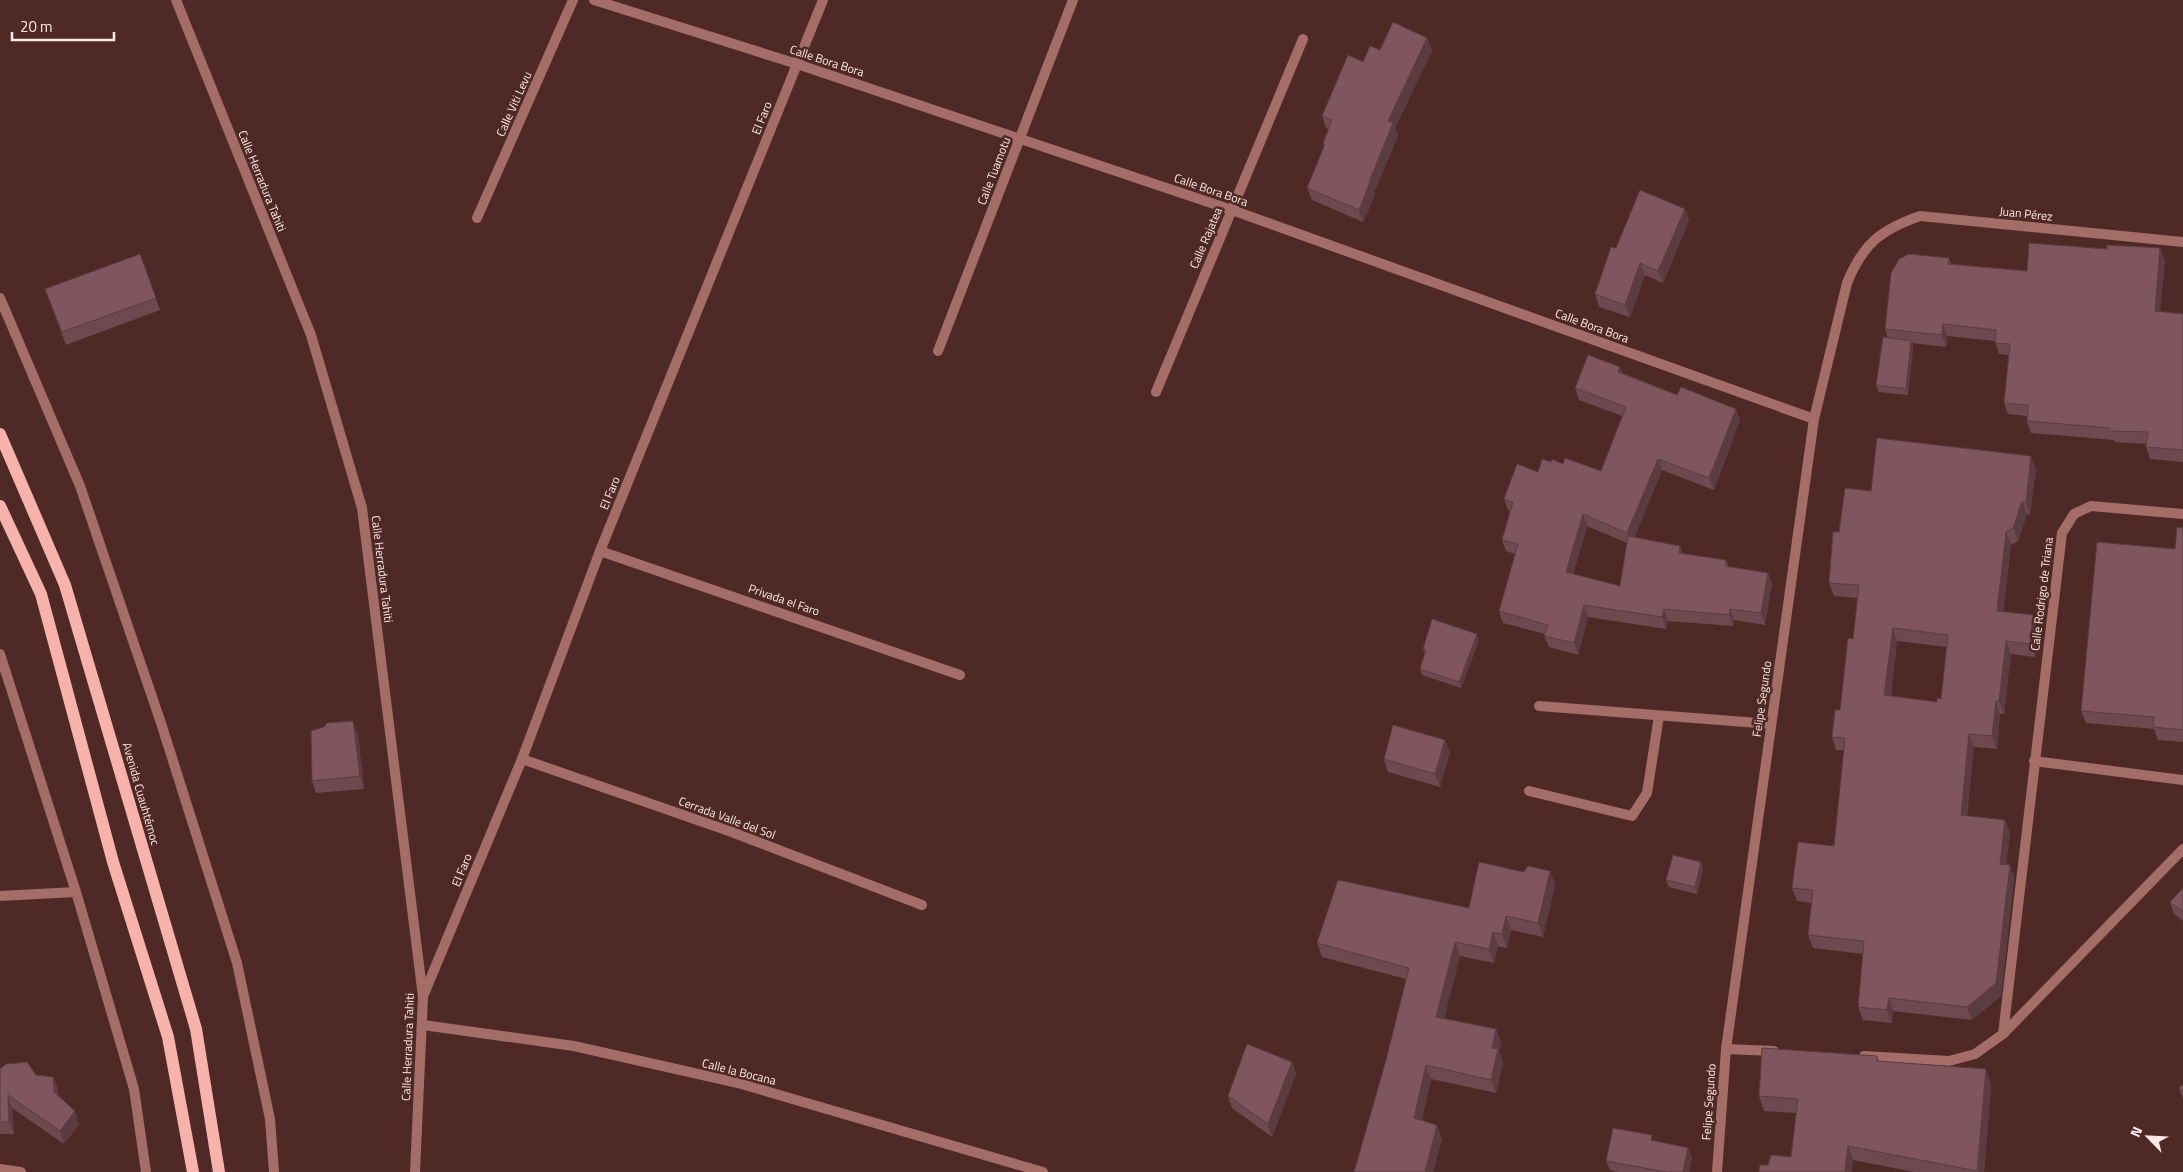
<svg xmlns="http://www.w3.org/2000/svg" width="2183" height="1172" font-family="'Titillium Web',sans-serif">
  <style>
    .lines { fill: none; stroke-linecap: round; stroke-linejoin: round }
    .service { stroke: #a46d67; stroke-width: 10 }
    .minor { stroke: #a46d67; stroke-width: 10 }
    .tertiary { stroke: #a46d67; stroke-width: 10 }
    .primary { stroke: #f6b2ab; stroke-width: 12 }
    .wall { fill: #6e4950; fill-rule: evenodd }
    .shaded-wall { fill: #5a3c41 }
    .building { fill: #80555d; stroke: #5a3c41; fill-rule: evenodd }
    .labels { text-anchor: middle; stroke-width: 5; stroke-linejoin: round; paint-order: stroke }
    .street-label { font-size: 12px; fill: #fee9e6; stroke: #4f2925 }
  </style>
  <rect width="100%" height="100%" fill="#4f2925"/>
  <g class="lines">
    <g class="service">
      <polyline points="1539,706 1771,724"/>
      <polyline points="1529,791 1632,816 1647,793 1659,716"/>
    </g>
    <g class="minor">
      <polyline points="176,0 311,335 362,508 423,997 415,1172"/>
      <polyline points="594,0 797,64 1232,210 1814,419"/>
      <polyline points="477,218 573,0"/>
      <polyline points="938,351 1073,0"/>
      <polyline points="1156,392 1303,39"/>
      <polyline points="600,551 960,675"/>
      <polyline points="522,759 729,831 922,905"/>
      <polyline points="2034,761 2183,780"/>
      <polyline points="0,896 76,892"/>
      <polyline points="424,994 522,759 600,551 823,0"/>
      <polyline points="423,1025 574,1046 738,1083 1043,1172"/>
      <polyline points="2003,1034 2062,533 2074,514 2091,506 2183,514"/>
      <polyline points="1726,1049 1774,1051"/>
      <polyline points="1864,1056 1949,1061 1975,1054 2003,1034 2183,849"/>
      <polyline points="0,1169 21,1172"/>
      <path d="M1717,1172L1726,1049L1814,419L1847,283C1863,244 1880,230 1920,216L2183,242"/>
    </g>
    <g class="tertiary">
      <polyline points="0,298 80,486 161,723 237,963 270,1119 274,1172"/>
      <polyline points="0,654 76,892 134,1089 146,1172"/>
    </g>
    <g class="primary">
      <polyline points="0,434 65,585 196,1029 219,1172"/>
      <polyline points="0,506 41,594 113,862 168,1037 193,1172"/>
    </g>
  </g>
  <g class="wall">
    <polygon points="1427,38 1432,51 1395,128 1398,136 1374,192 1375,195 1363,222 1312,200 1307,188 1324,147 1323,143 1329,129 1326,128 1322,116 1380,50"/>
    <polygon points="1685,209 1689,221 1663,283 1645,275 1630,317 1599,307 1595,294 1616,248"/>
    <polygon points="140,254 160,310 66,345 45,289"/>
    <polygon points="1949,258 1951,264 2027,271 2165,260 2160,312 2183,314 2183,462 2150,459 2146,447 2147,444 2115,442 2114,440 2031,433 2027,421 2027,416 2008,414 2004,403 2009,355 1999,354 1995,341 1947,336 1946,347 1912,343 1913,347 1908,395 1879,392 1876,385 1888,338 1885,329"/>
    <path d="M1620,367L1623,373L1740,420L1714,490L1662,470L1634,537L1680,546L1683,554L1726,560L1728,566L1768,573L1772,584L1765,625L1734,620L1733,626L1668,621L1666,629L1588,617L1578,655L1549,647L1544,636L1545,634L1503,623L1499,611L1515,554L1506,551L1502,540L1510,511L1508,510L1504,499L1538,472L1551,462L1601,471L1622,416L1579,400L1575,388ZM1587,526L1627,543L1620,586L1573,574Z"/>
    <path d="M2036,469L2030,515L2027,514L2018,541L2011,545L2003,612L2033,615L2038,628L2035,657L2011,654L2004,714H2000L1997,749L1974,747L1967,816L2010,833L2006,864L2010,865L2014,878L2001,996L1972,1020L1893,1011L1892,1023L1863,1020L1858,1007L1863,954L1813,948L1808,935L1812,903L1797,901L1792,888L1834,846L1844,750H1836L1832,737L1840,710L1853,639L1857,598L1834,596L1829,583L1839,532L1871,491ZM1897,641L1947,647L1941,699L1937,702L1891,696Z"/>
    <polygon points="2183,528 2183,742 2158,740 2154,729 2086,723 2081,711 2175,549"/>
    <polygon points="1479,640 1461,688 1422,675 1420,669 1425,654 1423,649"/>
    <polygon points="324,727 358,734 364,789 316,793 312,781"/>
    <polygon points="1450,752 1440,787 1388,772 1384,759"/>
    <polygon points="1701,862 1703,869 1697,894 1669,887 1666,880"/>
    <polygon points="1550,871 1555,885 1543,937 1511,930 1507,948 1498,946 1494,963 1460,956 1444,1018 1496,1029 1501,1043 1499,1052 1503,1063 1496,1093 1431,1079 1422,1120 1442,1139 1433,1172 1386,1060 1406,979 1322,957 1317,943 1469,908 1524,872"/>
    <polygon points="2183,888 2183,921 2174,914 2170,902"/>
    <polygon points="1877,1056 1879,1061 1991,1084 1984,1172 1914,1172 1853,1160 1768,1165 1791,1157 1796,1113 1764,1111 1759,1096"/>
    <polygon points="1292,1062 1296,1074 1272,1137 1232,1108 1228,1096"/>
    <polygon points="0,1069 36,1075 53,1077 58,1089 58,1095 79,1124 64,1144 12,1108 14,1134 0,1134"/>
    <polygon points="2183,1084 2183,1099 2179,1088"/>
    <polygon points="1688,1148 1692,1158 1689,1172 1618,1172 1610,1170 1606,1161"/>
  </g>
  <g class="shaded-wall">
    <polygon points="1427,38 1432,51 1395,128 1398,136 1374,192 1375,195 1363,222 1359,210 1369,182 1388,121"/>
    <polygon points="1685,209 1689,221 1663,283 1658,271"/>
    <polygon points="2160,248 2165,260 2159,323 2155,311"/>
    <polygon points="1640,263 1645,275 1630,317 1625,305"/>
    <polygon points="1943,324 1947,336 1946,347 1942,335"/>
    <polygon points="1911,341 1913,347 1908,395 1906,389"/>
    <polygon points="1620,367 1624,378 1618,372"/>
    <polygon points="1736,409 1740,420 1714,490 1709,478"/>
    <polygon points="2031,456 2036,469 2030,515 2026,502"/>
    <polygon points="1658,459 1662,470 1632,544 1627,533"/>
    <polygon points="2022,501 2027,514 2018,541 2013,528"/>
    <polygon points="1583,514 1587,526 1570,584 1566,572"/>
    <polygon points="2006,532 2011,545 2002,624 1997,611"/>
    <polygon points="1680,546 1684,557 1679,553"/>
    <polygon points="1768,573 1772,584 1765,625 1761,613"/>
    <polygon points="1584,605 1588,617 1578,655 1574,643"/>
    <polygon points="1664,609 1668,621 1666,629 1662,617"/>
    <polygon points="1730,609 1734,620 1733,626 1729,615"/>
    <polygon points="2033,615 2038,628 2035,657 2030,644"/>
    <polygon points="1893,628 1897,641 1889,708 1884,695"/>
    <polygon points="1477,634 1479,640 1461,688 1459,682"/>
    <polygon points="2006,641 2011,654 2004,714 1999,701"/>
    <polygon points="1996,701 2000,714 1997,749 1992,736"/>
    <polygon points="353,721 358,734 364,789 360,776"/>
    <polygon points="1969,734 1974,747 1965,828 1961,815"/>
    <polygon points="1445,740 1450,752 1440,787 1435,774"/>
    <polygon points="2005,820 2010,833 2005,876 2000,864"/>
    <polygon points="1701,862 1703,869 1697,894 1695,887"/>
    <polygon points="2010,865 2014,878 2001,996 1972,1020 1967,1007"/>
    <polygon points="1550,871 1555,885 1543,937 1538,923"/>
    <polygon points="1506,916 1511,930 1507,948 1502,934"/>
    <polygon points="1493,932 1498,946 1494,963 1489,949"/>
    <polygon points="1455,942 1460,956 1441,1031 1436,1017"/>
    <polygon points="1889,998 1893,1011 1892,1023 1887,1010"/>
    <polygon points="1496,1029 1501,1043 1499,1052 1503,1063 1496,1093 1491,1080 1492,1048"/>
    <polygon points="1292,1062 1296,1074 1272,1137 1268,1124"/>
    <polygon points="1426,1065 1431,1079 1419,1132 1414,1118"/>
    <polygon points="1986,1069 1991,1084 1984,1172 1978,1172"/>
    <polygon points="53,1077 58,1089 59,1104 54,1092"/>
    <polygon points="8,1095 12,1108 14,1134 9,1122"/>
    <polygon points="75,1111 79,1124 64,1144 60,1131"/>
    <polygon points="1437,1125 1442,1139 1433,1172 1425,1172"/>
    <polygon points="1848,1146 1853,1160 1852,1172 1845,1172"/>
    <polygon points="1688,1148 1692,1158 1689,1172 1683,1172"/>
  </g>
  <g class="building">
    <polygon points="1393,22 1427,38 1388,121 1393,123 1369,182 1370,182 1359,210 1307,188 1325,144 1323,143 1332,120 1322,116 1348,55 1363,62 1370,46 1380,50"/>
    <polygon points="1640,190 1685,209 1658,271 1640,263 1625,305 1595,294 1611,247 1616,248"/>
    <polygon points="2029,243 2107,249 2107,245 2160,248 2155,311 2183,314 2183,450 2146,447 2148,432 2110,431 2110,428 2027,421 2028,405 2004,403 2010,344 1995,343 1996,330 1943,324 1942,335 1885,329 1891,273 1899,259 1909,254 1949,258 1948,264 2027,271"/>
    <polygon points="140,254 156,298 62,332 45,289"/>
    <polygon points="1883,337 1911,341 1906,389 1876,385"/>
    <polygon points="1588,355 1620,367 1618,372 1677,395 1681,387 1736,409 1709,478 1658,459 1627,533 1583,514 1566,572 1620,586 1628,536 1680,546 1679,553 1726,560 1725,566 1768,573 1761,613 1730,609 1729,615 1664,609 1662,617 1584,605 1574,643 1544,636 1548,625 1499,611 1518,544 1502,540 1513,502 1504,499 1517,464 1538,472 1542,459 1551,462 1552,459 1563,464 1565,458 1601,471 1626,407 1575,388"/>
    <path d="M1877,438L2031,456L2026,502L2022,501L2013,528L2006,532L1997,611L2033,615L2030,644L2006,641L1999,701H1996L1992,736L1969,734L1961,815L2005,820L2000,864L2010,865L1996,983L1967,1007L1889,998L1887,1010L1858,1007L1864,941L1808,935L1813,890L1792,888L1798,842L1834,846L1845,738L1832,737L1835,710H1840L1848,638L1853,639L1859,585L1829,583L1833,532H1839L1845,488L1871,491ZM1893,628L1948,635L1941,699L1937,698V702L1884,695Z"/>
    <polygon points="2177,527 2183,528 2183,730 2153,727 2154,717 2081,711 2097,542 2175,549"/>
    <polygon points="1432,619 1477,634 1459,682 1420,669 1426,650 1423,649"/>
    <polygon points="353,721 360,776 312,781 311,731 324,727 327,723"/>
    <polygon points="1393,725 1445,740 1435,774 1384,759"/>
    <polygon points="1673,855 1701,862 1695,887 1666,880"/>
    <polygon points="1479,862 1524,872 1528,866 1550,871 1538,923 1506,916 1502,934 1493,932 1489,949 1455,942 1436,1017 1496,1029 1492,1048 1498,1049 1491,1080 1426,1065 1414,1118 1437,1125 1425,1172 1354,1172 1386,1060 1409,968 1317,943 1338,880 1469,908"/>
    <polygon points="2183,888 2183,912 2170,902"/>
    <polygon points="1247,1044 1292,1062 1268,1124 1228,1096"/>
    <polygon points="1762,1048 1877,1056 1877,1061 1986,1069 1977,1171 1848,1146 1845,1172 1759,1172 1760,1165 1768,1165 1771,1155 1791,1157 1798,1099 1759,1096"/>
    <polygon points="27,1062 36,1075 53,1077 54,1092 75,1111 60,1131 8,1095 9,1122 0,1122 0,1069 6,1064"/>
    <polygon points="2183,1084 2183,1092 2179,1088"/>
    <polygon points="1613,1128 1652,1135 1651,1140 1688,1148 1683,1172 1666,1172 1606,1161"/>
  </g>
  <g class="labels">
    <g class="street-label">
      <text transform="translate(827 61) rotate(18)" y="4">Calle Bora Bora</text>
      <text transform="translate(514 104) rotate(-66)" y="4">Calle Viti Levu</text>
      <text transform="translate(762 118) rotate(-68)" y="4">El Faro</text>
      <text transform="translate(994 171) rotate(-69)" y="4">Calle Tuamotu</text>
      <text transform="translate(262 181) rotate(68)" y="4">Calle Herradura Tahiti</text>
      <text transform="translate(1211 190) rotate(19)" y="4">Calle Bora Bora</text>
      <text transform="translate(2026 214) rotate(6)" y="4">Juan Pérez</text>
      <text transform="translate(1206 238) rotate(-67)" y="4">Calle Rajatea</text>
      <text transform="translate(1592 326) rotate(20)" y="4">Calle Bora Bora</text>
      <text transform="translate(610 493) rotate(-68)" y="4">El Faro</text>
      <text transform="translate(382 569) rotate(83)" y="4">Calle Herradura Tahiti</text>
      <text transform="translate(2042 594) rotate(-83)" y="4">Calle Rodrigo de Triana</text>
      <text transform="translate(784 600) rotate(19)" y="4">Privada el Faro</text>
      <text transform="translate(1762 699) rotate(-82)" y="4">Felipe Segundo</text>
      <text transform="translate(141 794) rotate(74)" y="4">Avenida Cuauhtémoc</text>
      <text transform="translate(727 818) rotate(20)" y="4">Cerrada Valle del Sol</text>
      <text transform="translate(462 870) rotate(-68)" y="4">El Faro</text>
      <text transform="translate(408 1047) rotate(-88)" y="4">Calle Herradura Tahiti</text>
      <text transform="translate(739 1072) rotate(14)" y="4">Calle la Bocana</text>
      <text transform="translate(1709 1102) rotate(-86)" y="4">Felipe Segundo</text>
    </g>
  </g>
  <g transform="translate(2148 1137) rotate(294)" stroke="#4f2925" stroke-width="4" paint-order="stroke">
  <path d="M0-4L9 19L0 12L-9 19Z" fill="#fee9e6"/>
  <text y="-8" font-size="14" font-weight="bold" text-anchor="middle" fill="#fee9e6">N</text>
  </g>
  <path d="M12 32v8h102v-8" fill="none" stroke="#fee9e6" stroke-width="2.5"/>
  <text x="20" y="32" font-size="15" fill="#fee9e6" stroke="#4f2925" stroke-width="4" paint-order="stroke">20 m</text>
</svg>
